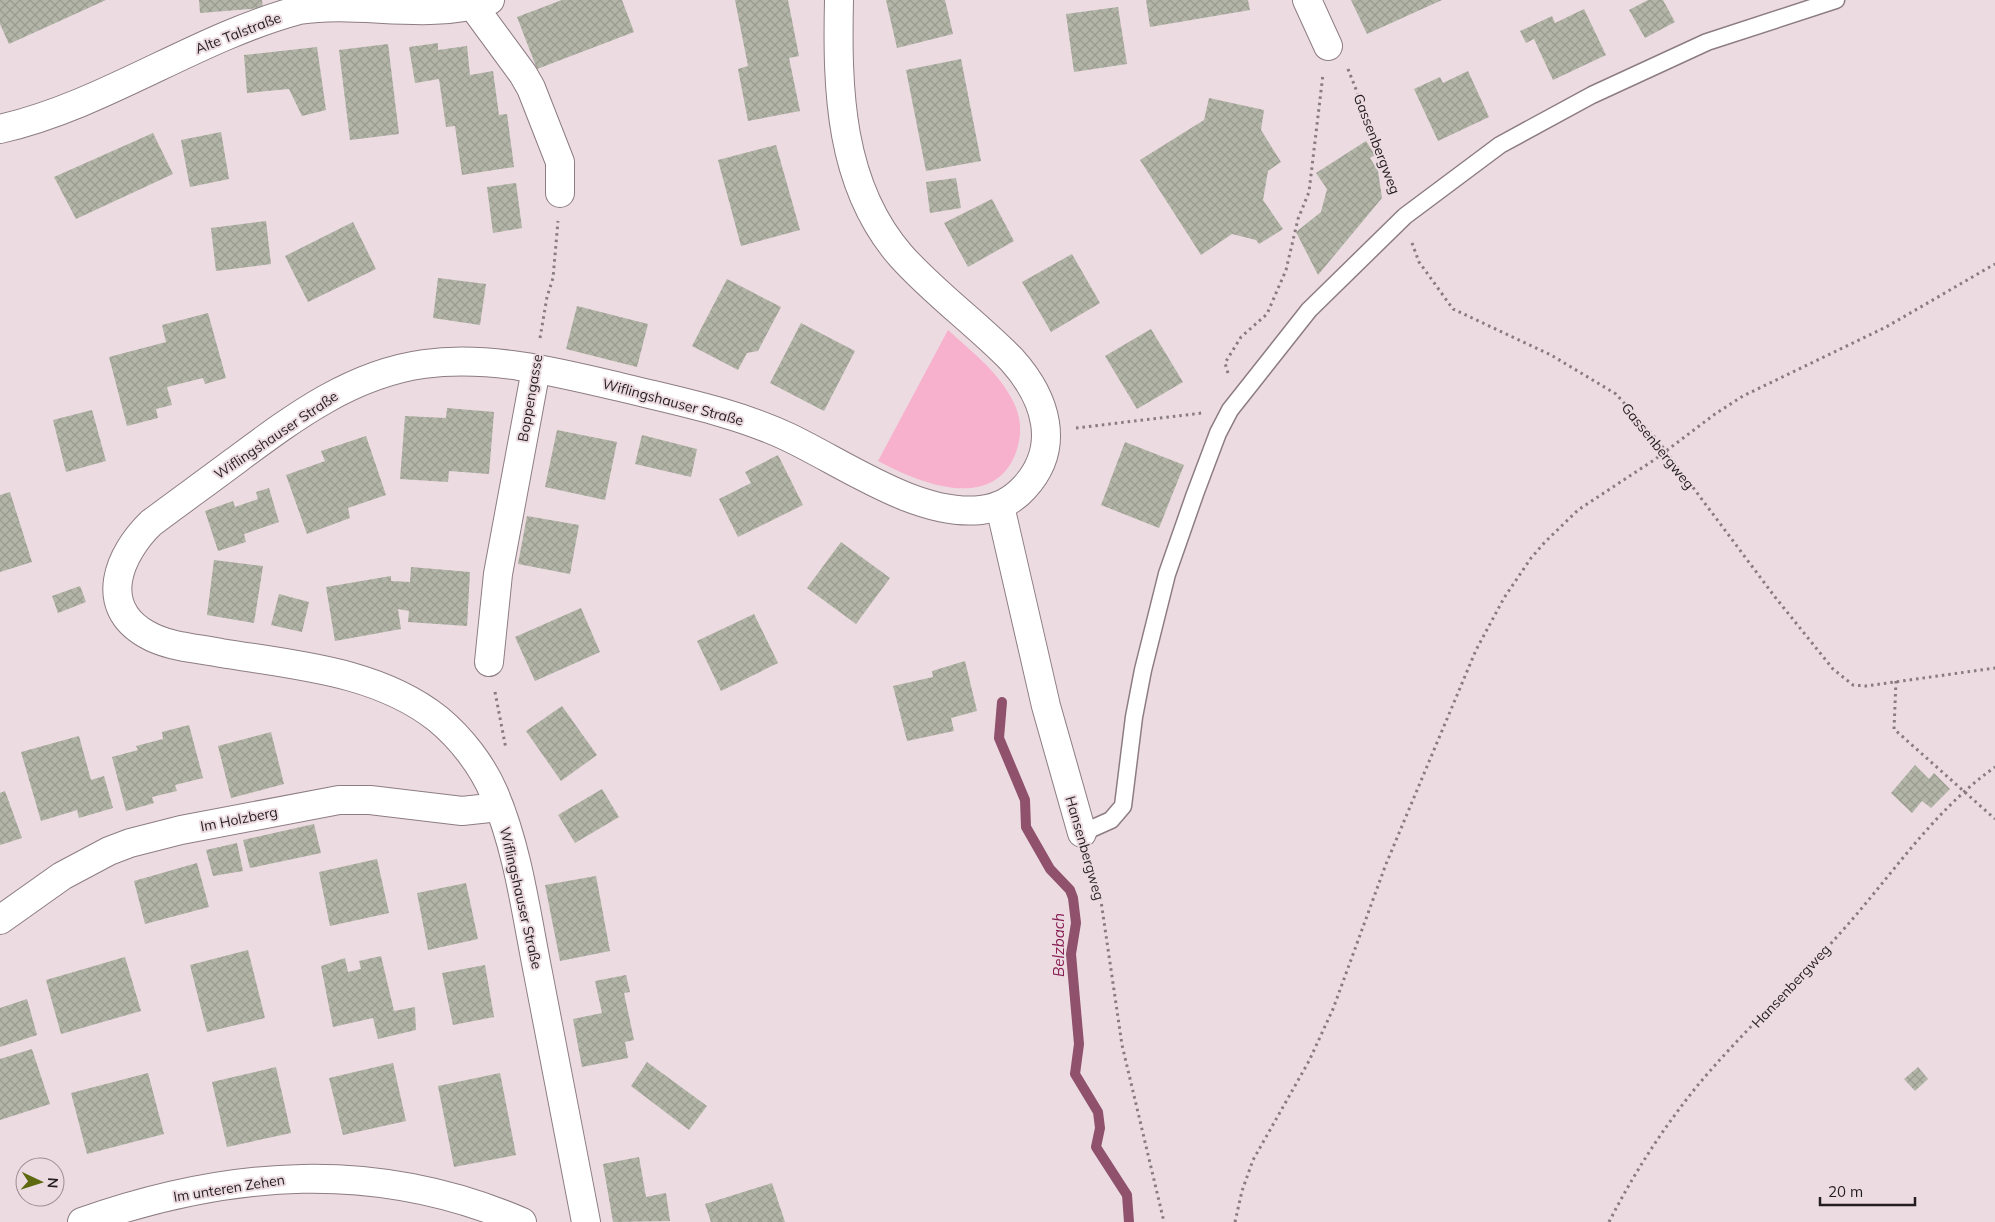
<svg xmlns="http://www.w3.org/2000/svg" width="1995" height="1222" font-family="Mulish,sans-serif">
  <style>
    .grass { fill: #f8b1cc }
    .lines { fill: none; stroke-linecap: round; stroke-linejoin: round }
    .stream { stroke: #8f516c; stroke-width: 10 }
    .building { fill: url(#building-cross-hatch) }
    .lane-casing { stroke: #8d7d83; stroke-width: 19 }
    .street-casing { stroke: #8d7d83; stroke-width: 30 }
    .secondary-casing { stroke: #8d7d83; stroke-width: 30 }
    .path { stroke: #887c80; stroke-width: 3; stroke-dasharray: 2.5 4; stroke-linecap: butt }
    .lane { stroke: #fff; stroke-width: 16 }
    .street { stroke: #fff; stroke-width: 28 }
    .secondary { stroke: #fff; stroke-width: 28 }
    .labels { text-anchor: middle; stroke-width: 4; stroke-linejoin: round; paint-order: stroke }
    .street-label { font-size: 14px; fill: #241e20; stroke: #ecdbe1 }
    .water-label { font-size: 15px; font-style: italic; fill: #871f54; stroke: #ecdbe1 }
  </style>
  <defs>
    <pattern id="building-cross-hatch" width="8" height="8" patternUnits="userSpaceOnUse" patternTransform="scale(1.25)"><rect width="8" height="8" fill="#b2b5a7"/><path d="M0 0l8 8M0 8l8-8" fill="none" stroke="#999b8f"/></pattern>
  </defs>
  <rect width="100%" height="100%" fill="#ecdbe1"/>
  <path class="grass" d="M948,330C972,352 1000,373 1014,403C1022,420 1022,437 1015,455C991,513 917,482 878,461Z"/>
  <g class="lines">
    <polyline class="stream" points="1002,702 999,738 1025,800 1026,827 1050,869 1070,890 1073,898 1076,923 1071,954 1079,1044 1075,1074 1098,1112 1100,1128 1096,1147 1127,1195 1129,1222"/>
  </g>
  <g class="building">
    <polygon points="0,0 106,0 9,44 0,24"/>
    <polygon points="199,0 262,0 263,8 200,13"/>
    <polygon points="562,0 622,0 634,32 537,69 517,17"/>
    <polygon points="735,0 788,0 799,56 789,58 800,111 748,121 738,69 748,66"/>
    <polygon points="886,0 945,0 953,34 897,48"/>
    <polygon points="1146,0 1248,0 1250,10 1150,27"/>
    <polygon points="1351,0 1442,0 1367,34"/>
    <polygon points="1648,0 1663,0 1675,22 1645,38 1629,10"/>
    <polygon points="1118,7 1127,64 1074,72 1066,14"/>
    <polygon points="1584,9 1606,55 1553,80 1534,39 1526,43 1520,31 1552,16 1555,23"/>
    <polygon points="438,43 438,50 467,46 470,75 493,71 499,115 507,114 514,167 462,175 455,126 446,127 439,79 415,83 409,47"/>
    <polygon points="388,44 399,134 350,140 339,50"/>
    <polygon points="317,47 326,110 302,116 289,89 247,93 244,55"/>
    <polygon points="961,59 981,161 926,171 906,70"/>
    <polygon points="1468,71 1489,117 1438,141 1414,89 1440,77 1443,83"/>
    <polygon points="1209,98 1264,110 1261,130 1281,162 1268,171 1263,200 1283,229 1259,244 1256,240 1232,234 1201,255 1140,160 1204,120"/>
    <polygon points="221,132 229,179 190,187 181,140"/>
    <polygon points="153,133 173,174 76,219 54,177"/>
    <polygon points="1366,141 1375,155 1370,158 1378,171 1382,198 1318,275 1296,232 1321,212 1327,189 1316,173"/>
    <polygon points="776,145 800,230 741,246 718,160"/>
    <polygon points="956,178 961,208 930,213 926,182"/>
    <polygon points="516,183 522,228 493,233 487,187"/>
    <polygon points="992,199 1014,241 968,267 944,223"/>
    <polygon points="266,221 271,264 216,271 211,228"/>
    <polygon points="353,222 376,269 308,302 285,256"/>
    <polygon points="1072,254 1100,303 1051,332 1022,282"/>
    <polygon points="438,278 486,284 480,325 433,318"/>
    <polygon points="727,279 781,307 758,351 747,353 738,370 692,346"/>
    <polygon points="577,306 648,324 637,367 566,349"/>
    <polygon points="208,313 226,378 205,384 203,378 167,387 172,405 156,409 158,418 127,426 109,357 166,342 162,325"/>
    <polygon points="801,323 855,351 824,411 770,383"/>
    <polygon points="1151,329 1183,382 1137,409 1105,356"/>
    <polygon points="447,408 494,412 489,474 449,471 448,482 400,479 405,416 446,418"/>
    <polygon points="92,410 106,461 66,472 53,420"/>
    <polygon points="557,430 617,442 605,500 545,487"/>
    <polygon points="642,435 697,449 691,477 635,464"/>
    <polygon points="366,436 386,495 348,508 350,518 307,534 286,475 325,461 321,451"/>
    <polygon points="1125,442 1184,465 1159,528 1101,505"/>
    <polygon points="778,455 803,505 738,537 719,499 751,483 745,472"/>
    <polygon points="269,488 279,522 244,534 246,542 218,551 205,511 233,501 235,507 258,499 256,492"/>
    <polygon points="10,492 32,562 0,572 0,495"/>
    <polygon points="527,516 579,525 570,574 518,564"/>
    <polygon points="841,542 890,578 856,624 807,588"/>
    <polygon points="214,560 263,566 254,623 207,615"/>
    <polygon points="411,567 470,572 467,626 408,622 409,611 398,609 401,629 335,641 326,587 391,576 391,581 410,582"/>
    <polygon points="80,586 86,602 58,613 52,596"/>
    <polygon points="279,594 309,602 302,632 271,625"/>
    <polygon points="581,608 600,652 535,681 515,637"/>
    <polygon points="754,614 778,663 721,691 697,641"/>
    <polygon points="965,661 977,711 951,718 954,731 907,741 893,686 933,677 932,671"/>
    <polygon points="562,706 597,755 561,781 526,731"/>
    <polygon points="189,725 203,778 175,785 177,791 152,797 154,803 126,811 112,757 138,750 136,746 163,739 162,732"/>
    <polygon points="271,732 284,784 231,798 218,746"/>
    <polygon points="79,736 91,780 104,776 113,808 79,818 77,810 41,821 21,752"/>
    <polygon points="1915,765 1929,779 1934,773 1950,789 1931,808 1922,801 1912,813 1891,793"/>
    <polygon points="602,789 619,817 575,843 558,815"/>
    <polygon points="5,791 22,838 0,845 0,793"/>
    <polygon points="314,824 321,853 250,868 243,840"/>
    <polygon points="237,843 243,871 213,876 206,850"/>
    <polygon points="377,859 389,913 330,926 319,872"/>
    <polygon points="197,863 209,907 145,924 134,881"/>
    <polygon points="596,876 610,951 560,961 545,885"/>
    <polygon points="466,883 478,939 428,950 417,893"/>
    <polygon points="248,950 265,1018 207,1032 190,965"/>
    <polygon points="381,956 394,1011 415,1007 416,1030 378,1039 373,1018 333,1027 321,966 345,958 348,972 361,969 359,961"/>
    <polygon points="125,957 141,1011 61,1034 46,980"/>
    <polygon points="485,965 494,1017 453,1025 442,973"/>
    <polygon points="626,975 630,992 624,993 634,1040 625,1042 628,1058 582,1067 573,1019 602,1013 595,981"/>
    <polygon points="27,999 37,1035 0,1047 0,1008"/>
    <polygon points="32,1049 50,1104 0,1120 0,1059"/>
    <polygon points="647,1062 707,1106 689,1130 631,1086"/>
    <polygon points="393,1063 406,1121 343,1135 329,1078"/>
    <polygon points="276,1067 291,1133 227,1147 212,1082"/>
    <polygon points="1918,1067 1928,1079 1915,1091 1904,1079"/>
    <polygon points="148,1073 164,1134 87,1154 71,1093"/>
    <polygon points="500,1073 516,1155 454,1167 438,1086"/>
    <polygon points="639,1157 646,1197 666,1193 670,1221 613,1222 603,1164"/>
    <polygon points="772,1183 785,1222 711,1222 705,1204"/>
  </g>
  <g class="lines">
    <defs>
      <polyline id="lane" points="1082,833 1111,820 1123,806 1134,717 1143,670 1167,574 1195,494 1218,433 1230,410 1309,310 1405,216 1500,145 1592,95 1707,42 1836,0"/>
      <g id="street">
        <polyline points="1307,0 1328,46"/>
        <polyline points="473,6 523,74 531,88 560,162 560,193"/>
        <path d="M0,129C105,105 195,38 299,10C362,0 428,22 490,0"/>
        <polyline points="1000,506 1046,706 1082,833"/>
        <polyline points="489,662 498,574 536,369"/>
        <polyline points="0,920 62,876 109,851 130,843 181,830 339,800 370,800 462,811 499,807"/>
        <path d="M82,1222C229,1170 376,1159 522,1222"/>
      </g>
      <path id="secondary" d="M586,1222C570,1139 554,1056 538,973C526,913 518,849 494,793C482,765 461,738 438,719C378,671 294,665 221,653C196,648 168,647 146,634C97,606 119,554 151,523C179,502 207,482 235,461C293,418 351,374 424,364C489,355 557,372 620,387C676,401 735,412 788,437C845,464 918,517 981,510C999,508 1012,501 1024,488C1062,447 1046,398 1012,360C977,324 935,294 901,256C839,185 837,89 839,0"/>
    </defs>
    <use href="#lane" class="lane-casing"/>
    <use href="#street" class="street-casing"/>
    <use href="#secondary" class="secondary-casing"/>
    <g class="path">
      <polyline points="1348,69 1396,191"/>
      <polyline points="1412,243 1419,262 1453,309 1551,355 1616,394 1659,442 1775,597 1833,669 1853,685 1866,686 1995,668"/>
      <polyline points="540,338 547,297 553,278 558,221"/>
      <polyline points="1228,373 1225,363 1241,337 1267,314 1286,270 1298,219 1309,192 1323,74"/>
      <polyline points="1076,428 1202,413"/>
      <polyline points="1896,681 1894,729 1995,819"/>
      <polyline points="495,692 506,749"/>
      <polyline points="1090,860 1101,901 1122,1045 1164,1222"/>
      <polyline points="1235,1222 1242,1191 1253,1160 1309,1061 1333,1009 1386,864 1476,650 1504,598 1531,558 1545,542 1578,510 1654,460 1715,414 1743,396 1886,327 1995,264"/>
      <path d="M1609,1222C1634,1173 1663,1128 1698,1085C1743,1031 1796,983 1843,930C1892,875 1934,810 1995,767"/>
    </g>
    <use href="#lane" class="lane"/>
    <use href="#street" class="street"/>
    <use href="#secondary" class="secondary"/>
  </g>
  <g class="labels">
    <g class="street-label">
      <text transform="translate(238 33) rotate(-21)" y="5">Alte Talstraße</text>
      <text transform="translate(1377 144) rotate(69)" y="5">Gassenbergweg</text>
      <text transform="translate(530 398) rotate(-80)" y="5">Boppengasse</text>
      <text transform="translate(673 402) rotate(15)" y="5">Wiflingshauser Straße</text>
      <text transform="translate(276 435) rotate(-34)" y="5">Wiflingshauser Straße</text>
      <text transform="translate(1658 446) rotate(51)" y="5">Gassenbergweg</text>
      <text transform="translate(239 819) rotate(-11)" y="5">Im Holzberg</text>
      <text transform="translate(1085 848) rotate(74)" y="5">Hansenbergweg</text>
      <text transform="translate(521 898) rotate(77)" y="5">Wiflingshauser Straße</text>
      <text transform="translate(1791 986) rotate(-47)" y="5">Hansenbergweg</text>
      <text transform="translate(229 1188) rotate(-9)" y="5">Im unteren Zehen</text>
    </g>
    <g class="water-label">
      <text transform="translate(1059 945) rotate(-90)" y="5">Belzbach</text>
    </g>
  </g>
  <g transform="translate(40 1182) rotate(94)"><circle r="24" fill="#ecdbe1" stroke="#9c8f94"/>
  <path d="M0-4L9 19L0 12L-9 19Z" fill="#5e6910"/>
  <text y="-8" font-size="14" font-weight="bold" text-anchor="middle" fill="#241e20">N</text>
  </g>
  <path d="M1820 1197v8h95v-8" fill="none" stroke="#241e20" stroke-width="2.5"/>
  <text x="1828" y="1197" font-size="15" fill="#241e20" stroke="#ecdbe1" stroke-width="4" paint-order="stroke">20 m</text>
</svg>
